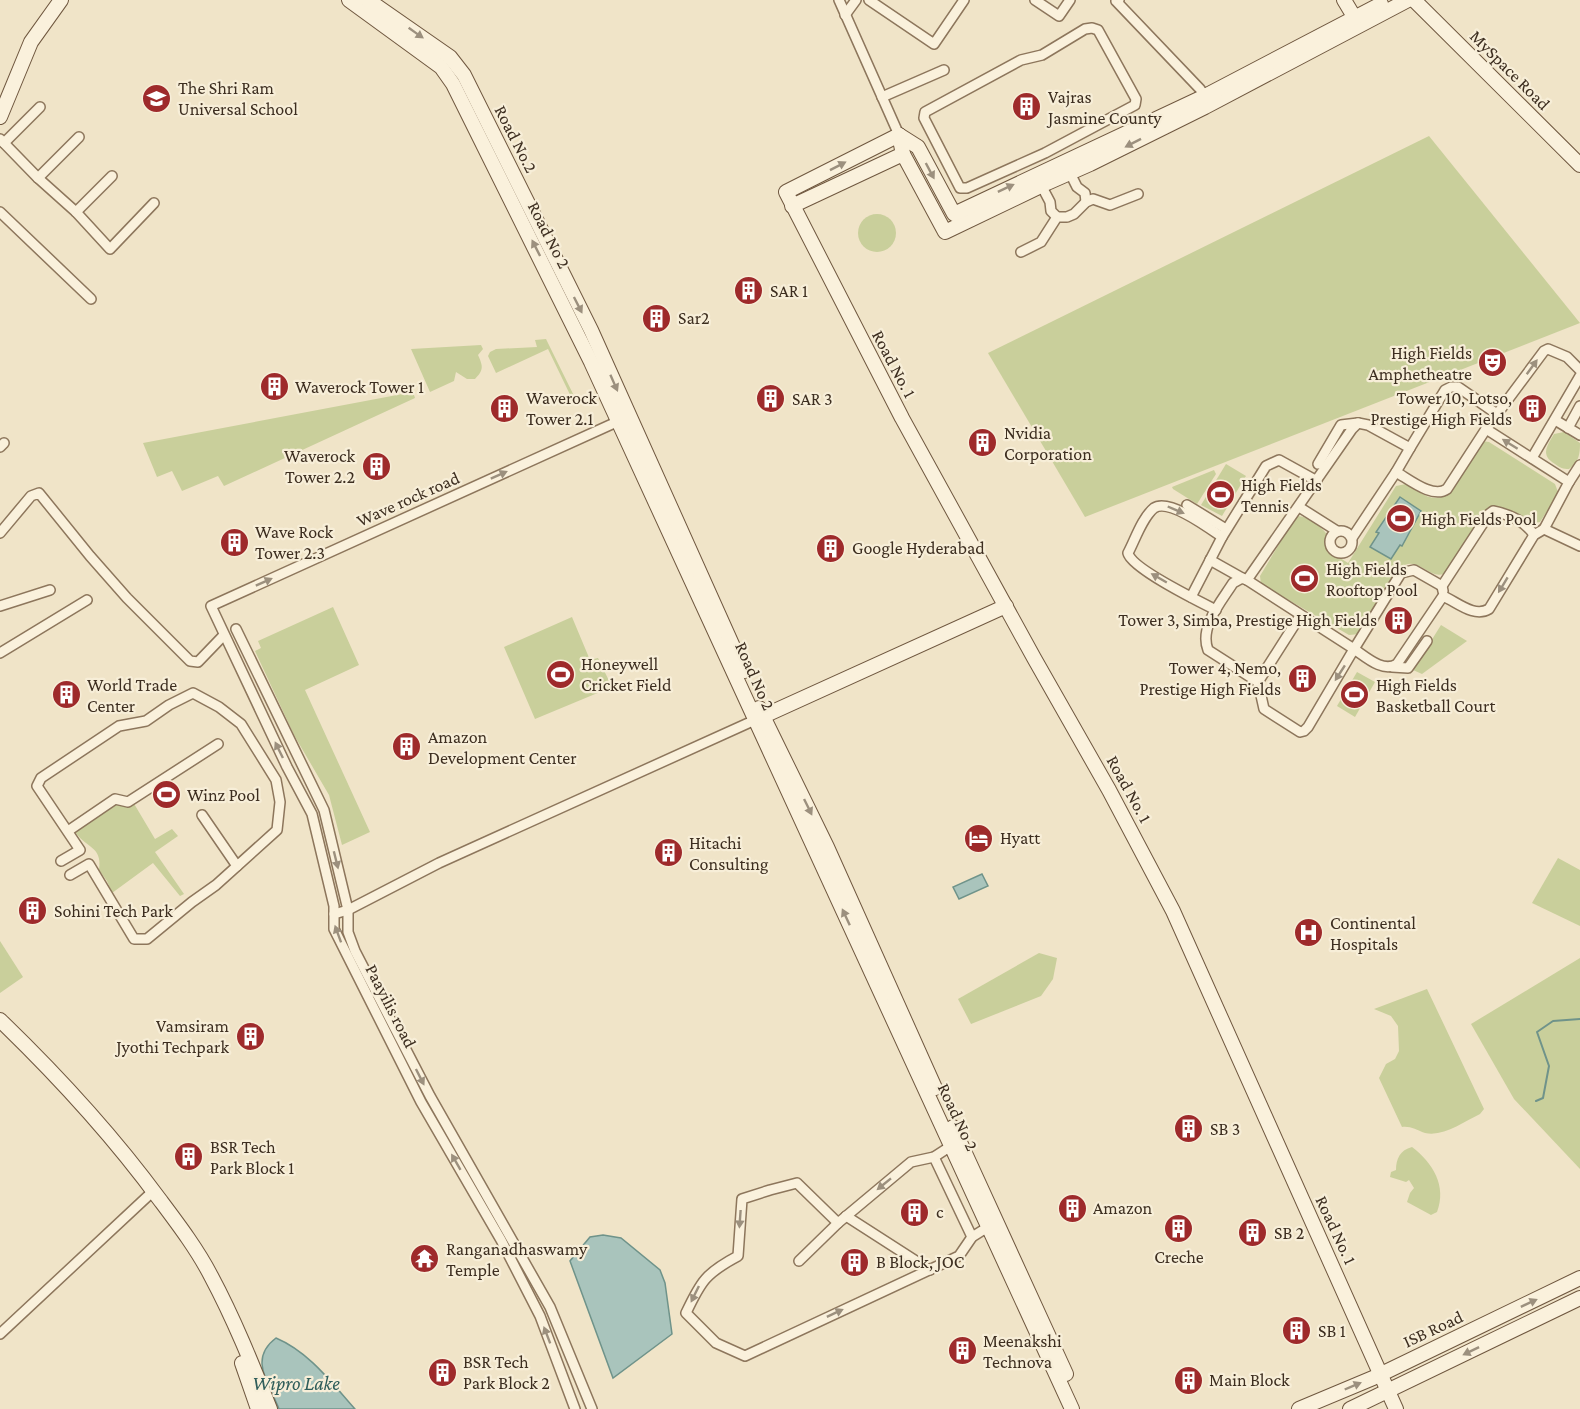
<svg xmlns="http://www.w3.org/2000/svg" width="1580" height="1409" font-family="'Crimson Pro',serif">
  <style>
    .green { fill: #c9cf9b }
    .water { fill: #a9c4bc; stroke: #6f938a; stroke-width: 1.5 }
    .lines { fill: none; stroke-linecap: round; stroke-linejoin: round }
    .stream { stroke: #6f938a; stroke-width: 2 }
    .street-casing { stroke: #8d765c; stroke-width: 12 }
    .secondary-casing { stroke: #6f573f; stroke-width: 16 }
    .street { stroke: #faf1dc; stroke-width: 9 }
    .secondary { stroke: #faf1dc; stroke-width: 14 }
    .oneway { fill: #9c907e }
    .labels { text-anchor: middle; stroke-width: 4.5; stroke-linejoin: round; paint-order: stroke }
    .street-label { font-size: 18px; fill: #3d2e20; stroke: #f7eed8 }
    .poi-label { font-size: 18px; fill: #3d2e20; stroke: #f7eed8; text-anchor: start }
    .water-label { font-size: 20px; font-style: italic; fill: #2f5d5a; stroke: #f7eed8 }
  </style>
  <rect width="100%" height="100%" fill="#f0e4c8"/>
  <g class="green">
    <polygon points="1429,136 1580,323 1085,517 988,353"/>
    <circle cx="877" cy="233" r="19"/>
    <polygon points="546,339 578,404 575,405 548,349 496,373 488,356 490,352 496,349 537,347 535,340"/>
    <path d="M481,345L483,349L478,355C483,366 484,370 475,379H467L456,372L454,381L430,392L411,349Z"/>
    <polygon points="413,392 415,398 224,486 218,476 182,491 172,471 157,477 143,443"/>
    <path d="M1564,432L1580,443C1580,454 1579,462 1569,469C1563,469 1560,468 1555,464C1540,455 1547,446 1554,434Z"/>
    <path d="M1482,441L1489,442L1555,484L1558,492L1556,497L1540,522L1528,524C1516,516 1501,501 1487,510L1449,570C1432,587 1419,552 1400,568L1360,634L1349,635L1261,584L1260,576L1296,516C1306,515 1323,527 1328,536L1326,549L1348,563L1396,486L1406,484C1418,490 1427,501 1442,497Z"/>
    <polygon points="1226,464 1246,476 1222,516 1201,505"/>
    <polygon points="1214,470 1216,474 1197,504 1173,489 1172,487"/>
    <polygon points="333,607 359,665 305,690 370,832 342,845 329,795 294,735 255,651 261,648 258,641"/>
    <polygon points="572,617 590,660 598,658 612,687 535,719 504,647"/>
    <polygon points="1441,625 1467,641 1422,674 1413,670"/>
    <polygon points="1357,672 1375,682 1355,717 1337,706"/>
    <path d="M116,801L133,802L155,839L172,829L178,836L155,852L184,894L180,896L153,863L112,893L107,881L99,870C103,845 84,848 74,830Z"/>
    <polygon points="1558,858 1580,870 1580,926 1532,903"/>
    <polygon points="0,941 23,977 0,993"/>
    <polygon points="1039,953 1057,958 1053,979 1041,996 971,1024 958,999"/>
    <polygon points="1580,958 1580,1169 1514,1099 1471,1024"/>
    <path d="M1427,989L1484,1109L1480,1114C1463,1122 1444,1137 1425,1133C1416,1130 1411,1126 1402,1127L1379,1078L1386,1064L1395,1059L1399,1051L1398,1026L1391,1016L1374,1009Z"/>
    <path d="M1412,1147C1433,1163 1447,1186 1437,1212L1431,1215L1407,1202L1410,1193L1414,1188L1409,1180L1406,1182L1390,1177L1391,1172L1396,1170C1396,1159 1400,1150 1412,1147Z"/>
  </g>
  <g class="water">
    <polygon points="1400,497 1421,511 1402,546 1400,545 1391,559 1370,547 1379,533 1376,532"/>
    <polygon points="982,874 988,886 959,899 953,887"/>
    <polygon points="603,1235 621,1238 660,1270 665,1283 672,1334 613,1378 570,1261 590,1237"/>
    <path d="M276,1338C309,1352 331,1382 355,1409H279C269,1383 248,1359 276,1338Z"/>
  </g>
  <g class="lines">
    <polyline class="stream" points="1536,1101 1543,1098 1549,1066 1537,1032 1553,1021 1580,1019"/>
    <defs>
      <g id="street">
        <polyline points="839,0 899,135"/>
        <polyline points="869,0 934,44 964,0"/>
        <polyline points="1035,0 1059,16 1070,0"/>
        <polyline points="1119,0 1116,1 1200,89 1205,96"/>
        <polyline points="845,15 856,0"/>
        <polygon points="1092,28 1098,30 1136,99 1135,105 1045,153 967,188 960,188 924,118 925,112 1021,60 1042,55 1085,29"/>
        <polyline points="882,97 944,70"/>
        <polyline points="0,139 38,178 76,212 110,249 154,203"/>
        <polyline points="4,143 40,107"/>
        <polyline points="1070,173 1077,187 1085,193 1086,202"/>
        <polyline points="38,178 79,137"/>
        <polyline points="1041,185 1050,202 1051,211 1057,217"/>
        <polyline points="0,212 91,299"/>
        <polyline points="76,212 112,176"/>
        <polyline points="1021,252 1041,242 1057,217 1067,217 1074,214 1086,202 1093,199 1110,205 1138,194"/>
        <polyline points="1555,420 1580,435"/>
        <polyline points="1568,428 1580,406"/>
        <polyline points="1486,429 1569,482 1544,529 1580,546"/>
        <polyline points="0,447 4,443"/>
        <polyline points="1532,458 1580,376"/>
        <polyline points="1318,464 1341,425 1358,423"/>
        <polyline points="1396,472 1410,448"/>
        <polyline points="1569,482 1580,465"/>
        <polyline points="1187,505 1226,529"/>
        <polyline points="1299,507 1337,531"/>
        <circle cx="1341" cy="542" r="11"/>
        <polyline points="0,533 31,496 39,493 90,556 127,598 190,661 198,662 224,635"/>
        <path d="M1352,538L1396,472C1410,480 1433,499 1447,489L1486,429L1544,351L1548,349L1567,357L1580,370"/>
        <polyline points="1210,560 1242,578"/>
        <polyline points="1247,580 1352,429 1358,423 1368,425 1410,448 1445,390 1451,387 1458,387 1497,414"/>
        <path d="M1443,591L1442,586L1489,514L1493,511C1508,514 1525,521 1534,535"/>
        <polyline points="1191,597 1222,537 1248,495 1266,466 1279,460 1317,481"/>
        <polyline points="0,606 50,590"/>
        <path d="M1216,610C1200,602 1131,568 1128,553C1135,540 1142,518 1154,508C1169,498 1209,528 1222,537"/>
        <path d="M1300,616L1258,682L1264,709L1300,732L1304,731L1308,727L1354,649C1366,657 1383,673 1397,664L1443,596C1457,602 1474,618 1489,609L1534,535L1544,529"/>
        <polyline points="236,629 324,810 348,910 348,932 355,951 430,1096 550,1307 592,1409"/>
        <polyline points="0,653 87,600"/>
        <polyline points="1392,667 1408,668 1427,641"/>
        <path d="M1258,682L1208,650C1199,627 1221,602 1233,583L1242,578L1247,580L1354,649L1401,573L1414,570L1442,586"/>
        <polyline points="202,815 237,866"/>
        <polyline points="68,831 115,799 128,802 218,744"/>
        <polyline points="61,861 80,850 37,786 41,778 119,726 146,721 169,705 193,693 219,707 241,724 276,780 280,802 277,830 216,885 192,902 147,939 134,939 89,864 70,875"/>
        <polyline points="334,914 348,910 439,863 755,720"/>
        <path d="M951,1146L934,1157L911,1162L838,1223L797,1183L770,1190L742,1199L738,1256C706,1273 701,1281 686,1313L716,1343L745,1356L959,1256L972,1237L988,1227"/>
        <polyline points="934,1157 972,1237"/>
        <polyline points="846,1216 930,1270"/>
        <polyline points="799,1261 838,1223"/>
        <polyline points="0,1334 149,1195"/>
        <polyline points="575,1409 540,1316 501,1240 421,1102 334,929 334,906 312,814 287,767 211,606 621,420"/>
      </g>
      <g id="secondary">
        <polyline points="349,0 441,67 453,84 591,362 1072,1409"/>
        <polyline points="368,0 450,57 464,75 591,330 744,671"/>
        <polyline points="1344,0 1359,25"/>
        <polyline points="1414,0 1580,165"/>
        <polyline points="0,117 31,42 61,0"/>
        <polyline points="899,135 786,192 902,418 1034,658 1109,790 1173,911 1396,1409"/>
        <polyline points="899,135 903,154 945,232 1047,183 1090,164 1205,107 1408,0"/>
        <polyline points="899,135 918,147 954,214 1205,96 1381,4"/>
        <polyline points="792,206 903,154"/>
        <polyline points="759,708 827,847 935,1088"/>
        <polyline points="757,719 1006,606"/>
        <path d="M0,1020C58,1076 113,1136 160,1200C178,1224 197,1249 211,1276C234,1319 252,1364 270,1409"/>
        <polyline points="953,1127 1066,1374"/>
        <polyline points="242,1363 258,1409"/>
        <polyline points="1299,1409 1373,1378 1580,1278"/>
        <polyline points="1350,1409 1580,1298"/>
      </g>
    </defs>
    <use href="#street" class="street-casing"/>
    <use href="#secondary" class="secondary-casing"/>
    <use href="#street" class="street"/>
    <use href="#secondary" class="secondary"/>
  </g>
  <defs><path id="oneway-solid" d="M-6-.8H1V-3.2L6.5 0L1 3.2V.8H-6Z" transform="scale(1.5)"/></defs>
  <g class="oneway">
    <use href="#oneway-solid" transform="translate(416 33) rotate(35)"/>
    <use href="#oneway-solid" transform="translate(1133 143) rotate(153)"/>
    <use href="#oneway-solid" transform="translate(838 166) rotate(-27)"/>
    <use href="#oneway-solid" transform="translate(930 171) rotate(62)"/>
    <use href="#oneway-solid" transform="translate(1006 188) rotate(-25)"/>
    <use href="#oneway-solid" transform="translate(536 248) rotate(-117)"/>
    <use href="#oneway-solid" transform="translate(578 305) rotate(63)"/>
    <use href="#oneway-solid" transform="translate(1532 367) rotate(-54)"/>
    <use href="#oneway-solid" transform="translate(614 383) rotate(66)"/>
    <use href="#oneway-solid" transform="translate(1510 444) rotate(-148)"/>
    <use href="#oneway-solid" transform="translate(499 475) rotate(-24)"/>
    <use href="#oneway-solid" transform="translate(1176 510) rotate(23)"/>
    <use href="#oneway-solid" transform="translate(1159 578) rotate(-150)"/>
    <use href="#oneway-solid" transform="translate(264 582) rotate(-24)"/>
    <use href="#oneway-solid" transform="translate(1503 585) rotate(121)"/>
    <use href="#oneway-solid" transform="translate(1340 673) rotate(123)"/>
    <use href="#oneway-solid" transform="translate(279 750) rotate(-116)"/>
    <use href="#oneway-solid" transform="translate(808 807) rotate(64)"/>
    <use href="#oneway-solid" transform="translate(336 860) rotate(76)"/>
    <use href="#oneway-solid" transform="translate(846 917) rotate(-115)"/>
    <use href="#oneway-solid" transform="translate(338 934) rotate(-110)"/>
    <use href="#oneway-solid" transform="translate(420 1077) rotate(63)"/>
    <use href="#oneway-solid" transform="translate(456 1162) rotate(-120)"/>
    <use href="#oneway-solid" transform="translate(884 1184) rotate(141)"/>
    <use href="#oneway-solid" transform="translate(740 1219) rotate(94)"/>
    <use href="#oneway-solid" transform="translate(695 1294) rotate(116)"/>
    <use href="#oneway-solid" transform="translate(1529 1303) rotate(-25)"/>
    <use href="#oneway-solid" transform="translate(835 1313) rotate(-25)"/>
    <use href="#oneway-solid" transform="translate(547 1335) rotate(-111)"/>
    <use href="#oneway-solid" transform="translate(1471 1351) rotate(154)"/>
    <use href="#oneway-solid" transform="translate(1353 1386) rotate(-23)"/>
  </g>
  <defs>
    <symbol id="school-disc" viewBox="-11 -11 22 22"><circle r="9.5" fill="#9e2a2b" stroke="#f7eed8"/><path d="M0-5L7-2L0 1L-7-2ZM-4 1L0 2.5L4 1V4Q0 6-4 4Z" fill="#fff"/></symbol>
    <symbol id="building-disc" viewBox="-11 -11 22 22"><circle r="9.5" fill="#9e2a2b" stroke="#f7eed8"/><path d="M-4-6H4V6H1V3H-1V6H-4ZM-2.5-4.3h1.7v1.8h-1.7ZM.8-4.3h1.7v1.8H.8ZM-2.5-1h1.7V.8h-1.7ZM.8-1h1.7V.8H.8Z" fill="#fff"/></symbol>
    <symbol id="theatre-disc" viewBox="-11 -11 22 22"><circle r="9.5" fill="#9e2a2b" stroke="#f7eed8"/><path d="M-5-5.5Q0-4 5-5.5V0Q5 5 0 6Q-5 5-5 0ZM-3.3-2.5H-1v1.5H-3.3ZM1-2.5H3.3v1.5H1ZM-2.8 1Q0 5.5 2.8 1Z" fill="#fff"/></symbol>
    <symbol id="stadium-disc" viewBox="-11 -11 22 22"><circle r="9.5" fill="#9e2a2b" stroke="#f7eed8"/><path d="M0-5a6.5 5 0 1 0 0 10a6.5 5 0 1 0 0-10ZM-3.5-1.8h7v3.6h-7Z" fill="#fff"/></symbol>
    <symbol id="hotel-disc" viewBox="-11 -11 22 22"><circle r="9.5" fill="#9e2a2b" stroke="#f7eed8"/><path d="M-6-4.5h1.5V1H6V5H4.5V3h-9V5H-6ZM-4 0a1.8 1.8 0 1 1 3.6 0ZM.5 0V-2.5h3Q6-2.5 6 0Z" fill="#fff"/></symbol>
    <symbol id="hospital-disc" viewBox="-11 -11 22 22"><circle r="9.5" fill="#9e2a2b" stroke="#f7eed8"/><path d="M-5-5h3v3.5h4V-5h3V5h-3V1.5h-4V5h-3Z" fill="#fff"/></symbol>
    <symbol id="temple-disc" viewBox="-11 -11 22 22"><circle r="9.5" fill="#9e2a2b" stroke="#f7eed8"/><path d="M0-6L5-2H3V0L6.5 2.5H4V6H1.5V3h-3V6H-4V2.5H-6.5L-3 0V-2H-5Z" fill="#fff"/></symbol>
  </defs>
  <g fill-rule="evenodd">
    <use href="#school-disc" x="140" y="82" width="33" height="33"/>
    <use href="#building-disc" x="1010" y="90" width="33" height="33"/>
    <use href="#building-disc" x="732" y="274" width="33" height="33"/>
    <use href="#building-disc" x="640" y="302" width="33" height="33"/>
    <use href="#theatre-disc" x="1476" y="346" width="33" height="33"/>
    <use href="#building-disc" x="258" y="370" width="33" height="33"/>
    <use href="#building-disc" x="754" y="382" width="33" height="33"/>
    <use href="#building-disc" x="488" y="392" width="33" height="33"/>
    <use href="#building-disc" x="1516" y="392" width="33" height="33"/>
    <use href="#building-disc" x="966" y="426" width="33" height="33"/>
    <use href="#building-disc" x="360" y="450" width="33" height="33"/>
    <use href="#stadium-disc" x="1204" y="478" width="33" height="33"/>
    <use href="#stadium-disc" x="1384" y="502" width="33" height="33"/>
    <use href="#building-disc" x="218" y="526" width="33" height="33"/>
    <use href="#building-disc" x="814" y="532" width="33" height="33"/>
    <use href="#stadium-disc" x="1288" y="562" width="33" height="33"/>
    <use href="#building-disc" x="1382" y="604" width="33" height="33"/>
    <use href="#stadium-disc" x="544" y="658" width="33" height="33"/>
    <use href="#building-disc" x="1286" y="662" width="33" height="33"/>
    <use href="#building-disc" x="50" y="678" width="33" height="33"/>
    <use href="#stadium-disc" x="1338" y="678" width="33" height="33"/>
    <use href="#building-disc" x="390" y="730" width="33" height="33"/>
    <use href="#stadium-disc" x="150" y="778" width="33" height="33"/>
    <use href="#hotel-disc" x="962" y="822" width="33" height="33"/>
    <use href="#building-disc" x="652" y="836" width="33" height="33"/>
    <use href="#building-disc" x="16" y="894" width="33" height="33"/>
    <use href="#hospital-disc" x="1292" y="916" width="33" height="33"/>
    <use href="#building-disc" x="234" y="1020" width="33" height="33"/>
    <use href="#building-disc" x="1172" y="1112" width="33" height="33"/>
    <use href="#building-disc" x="172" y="1140" width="33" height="33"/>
    <use href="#building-disc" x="1056" y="1192" width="33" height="33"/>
    <use href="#building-disc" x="898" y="1196" width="33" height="33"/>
    <use href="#building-disc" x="1162" y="1212" width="33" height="33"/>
    <use href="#building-disc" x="1236" y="1216" width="33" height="33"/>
    <use href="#temple-disc" x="408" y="1242" width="33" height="33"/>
    <use href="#building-disc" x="838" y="1246" width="33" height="33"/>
    <use href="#building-disc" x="1280" y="1314" width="33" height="33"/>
    <use href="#building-disc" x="946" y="1334" width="33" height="33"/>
    <use href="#building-disc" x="426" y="1356" width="33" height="33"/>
    <use href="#building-disc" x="1172" y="1364" width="33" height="33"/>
  </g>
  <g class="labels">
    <g class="street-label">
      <text transform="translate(1510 70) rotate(45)" y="6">MySpace Road</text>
      <text transform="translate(516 139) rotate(63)" y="6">Road No.2</text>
      <text transform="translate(549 235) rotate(63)" y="6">Road No 2</text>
      <text transform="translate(894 364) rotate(62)" y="6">Road No. 1</text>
      <text transform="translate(408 499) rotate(-24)" y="6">Wave rock road</text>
      <text transform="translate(755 676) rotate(66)" y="6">Road No 2</text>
      <text transform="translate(1129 789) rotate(61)" y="6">Road No. 1</text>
      <text transform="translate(391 1006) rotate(63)" y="6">Paayilis road</text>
      <text transform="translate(958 1117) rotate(65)" y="6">Road No 2</text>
      <text transform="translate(1336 1230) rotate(65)" y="6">Road No. 1</text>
      <text transform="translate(1433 1329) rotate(-25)" y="6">ISB Road</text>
    </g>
    <g class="poi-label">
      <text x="178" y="94">The Shri Ram<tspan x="178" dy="21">Universal School</tspan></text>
      <text x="1048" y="103">Vajras<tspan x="1048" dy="21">Jasmine County</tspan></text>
      <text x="770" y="297">SAR 1</text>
      <text x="678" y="324">Sar2</text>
      <text x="1472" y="359" text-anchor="end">High Fields<tspan x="1472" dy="21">Amphetheatre</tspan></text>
      <text x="295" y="393">Waverock Tower 1</text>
      <text x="526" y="404">Waverock<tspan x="526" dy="21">Tower 2.1</tspan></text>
      <text x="1512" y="404" text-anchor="end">Tower 10, Lotso,<tspan x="1512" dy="21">Prestige High Fields</tspan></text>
      <text x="792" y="405">SAR 3</text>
      <text x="1004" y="439">Nvidia<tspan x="1004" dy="21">Corporation</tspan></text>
      <text x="355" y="462" text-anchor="end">Waverock<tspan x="355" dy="21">Tower 2.2</tspan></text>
      <text x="1241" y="491">High Fields<tspan x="1241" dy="21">Tennis</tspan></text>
      <text x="1421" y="525">High Fields Pool</text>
      <text x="255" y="538">Wave Rock<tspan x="255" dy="21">Tower 2.3</tspan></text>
      <text x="852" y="554">Google Hyderabad</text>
      <text x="1326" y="575">High Fields<tspan x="1326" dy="21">Rooftop Pool</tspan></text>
      <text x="1377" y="626" text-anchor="end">Tower 3, Simba, Prestige High Fields</text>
      <text x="581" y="670">Honeywell<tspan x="581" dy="21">Cricket Field</tspan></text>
      <text x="1281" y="674" text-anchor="end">Tower 4, Nemo,<tspan x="1281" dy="21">Prestige High Fields</tspan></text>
      <text x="87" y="691">World Trade<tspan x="87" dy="21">Center</tspan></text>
      <text x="1376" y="691">High Fields<tspan x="1376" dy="21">Basketball Court</tspan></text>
      <text x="428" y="743">Amazon<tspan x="428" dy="21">Development Center</tspan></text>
      <text x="187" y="801">Winz Pool</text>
      <text x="1000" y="844">Hyatt</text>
      <text x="689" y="849">Hitachi<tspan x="689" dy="21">Consulting</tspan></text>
      <text x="54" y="917">Sohini Tech Park</text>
      <text x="1330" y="929">Continental<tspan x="1330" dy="21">Hospitals</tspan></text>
      <text x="229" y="1032" text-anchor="end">Vamsiram<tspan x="229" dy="21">Jyothi Techpark</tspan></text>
      <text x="1210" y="1135">SB 3</text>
      <text x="210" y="1153">BSR Tech<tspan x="210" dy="21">Park Block 1</tspan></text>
      <text x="1093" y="1214">Amazon</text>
      <text x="936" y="1218">c</text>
      <text x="1274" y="1239">SB 2</text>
      <text x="446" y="1255">Ranganadhaswamy<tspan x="446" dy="21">Temple</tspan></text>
      <text x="1179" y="1263" text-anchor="middle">Creche</text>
      <text x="876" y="1268">B Block, JOC</text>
      <text x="1318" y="1337">SB 1</text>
      <text x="983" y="1347">Meenakshi<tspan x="983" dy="21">Technova</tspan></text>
      <text x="463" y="1368">BSR Tech<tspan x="463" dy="21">Park Block 2</tspan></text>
      <text x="1209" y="1386">Main Block</text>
    </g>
    <g class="water-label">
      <text x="296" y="1390">Wipro Lake</text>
    </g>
  </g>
</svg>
